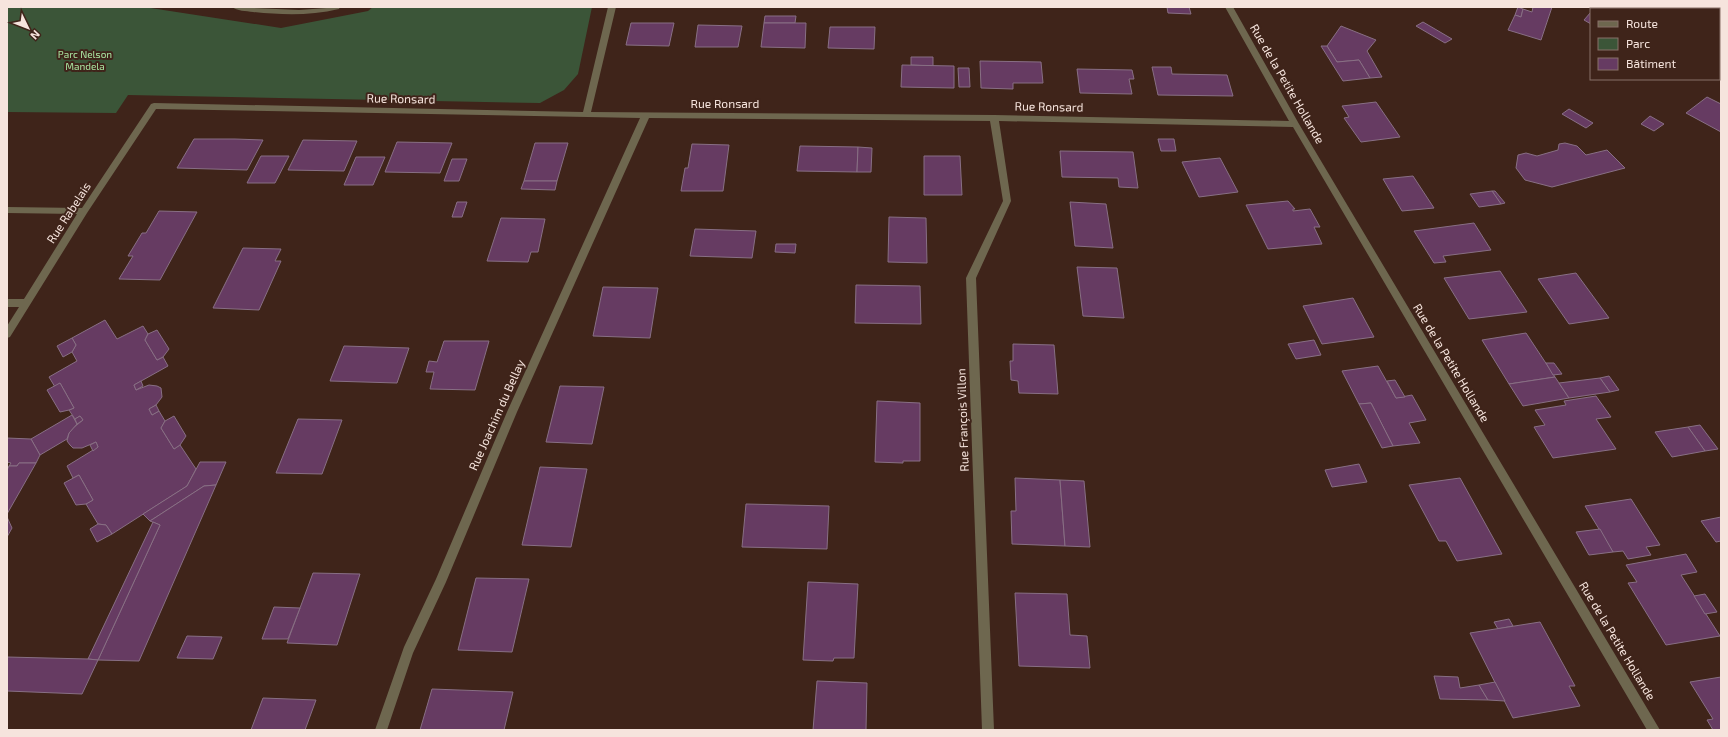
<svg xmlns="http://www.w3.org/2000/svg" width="1728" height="737" font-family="'Exo 2',sans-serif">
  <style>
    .green { fill: #3b5538 }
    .building { fill: #663b62; stroke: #886f84 }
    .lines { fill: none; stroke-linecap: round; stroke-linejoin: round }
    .street { fill: #6e674f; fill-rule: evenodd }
    .labels { text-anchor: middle; stroke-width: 4; stroke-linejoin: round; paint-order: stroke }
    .far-park-label { font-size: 10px; fill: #aae7a3; stroke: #3f241a }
    .street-label { font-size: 12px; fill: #f6e4dd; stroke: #3f241a }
  </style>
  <rect width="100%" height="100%" fill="#3f241a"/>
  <polygon class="green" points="7,7 144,7 281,28 368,11 373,7 592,7 578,74 564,90 540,103 128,95 116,113 7,112"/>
  <g class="building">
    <polygon points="1167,7 1189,7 1191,14 1168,13"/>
    <polygon points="1518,7 1523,9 1521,17 1515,15"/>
    <polygon points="1533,7 1552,7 1541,40 1508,30 1515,15 1521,17 1523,9 1532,12"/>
    <polygon points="1591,12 1591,24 1584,20"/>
    <polygon points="765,16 796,16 795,23 764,23"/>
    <polygon points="1423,22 1452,39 1445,43 1416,26"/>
    <polygon points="631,23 674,23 669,46 626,45"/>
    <polygon points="764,23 806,23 805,48 761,47"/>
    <polygon points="698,25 742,26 738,47 695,47"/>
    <polygon points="1341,26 1376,40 1367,51 1382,77 1370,78 1359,60 1337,62 1327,46"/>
    <polygon points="830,27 875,27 874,49 828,48"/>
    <polygon points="1321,46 1327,46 1337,62 1359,60 1370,78 1343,81"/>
    <polygon points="911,57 933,57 933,66 911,65"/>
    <polygon points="980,61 1041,62 1043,83 1013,83 1013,89 981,88"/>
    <polygon points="902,65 954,66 954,88 901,87"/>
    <polygon points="1152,67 1171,67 1172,74 1227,75 1233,96 1158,95"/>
    <polygon points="958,68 969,68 970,87 959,87"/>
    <polygon points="1077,69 1132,70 1134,79 1129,79 1132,94 1080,93"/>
    <polygon points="1707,97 1721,104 1721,132 1686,113"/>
    <polygon points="1376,102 1400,137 1361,142 1344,118 1349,117 1342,106"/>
    <polygon points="1569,109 1593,123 1586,128 1562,114"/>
    <polygon points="1650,116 1664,124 1654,131 1641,124"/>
    <polygon points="194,139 235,139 263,140 247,170 177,168"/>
    <polygon points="1158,139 1174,139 1176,151 1161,151"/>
    <polygon points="303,140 357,141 344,171 288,170"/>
    <polygon points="397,142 452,143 440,173 385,172"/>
    <polygon points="535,143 568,143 557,181 524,181"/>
    <polygon points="1565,143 1577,146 1586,155 1607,150 1625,168 1552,187 1525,180 1516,168 1518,155 1526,153 1537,156 1558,150 1559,144"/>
    <polygon points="692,144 729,145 723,191 681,191 685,168 688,168"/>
    <polygon points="800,146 858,147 857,172 797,171"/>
    <polygon points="858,147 872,148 871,172 857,172"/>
    <polygon points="1060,151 1133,152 1138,188 1119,187 1118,178 1062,177"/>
    <polygon points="261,156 289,156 275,183 247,183"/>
    <polygon points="924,156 960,156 962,195 924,195"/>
    <polygon points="356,157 385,157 373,185 344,185"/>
    <polygon points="1220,158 1238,192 1199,197 1182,162"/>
    <polygon points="452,159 467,159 459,181 444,181"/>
    <polygon points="1413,176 1434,208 1402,211 1383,179"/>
    <polygon points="524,181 557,181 555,190 521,189"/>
    <polygon points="1492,191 1495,191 1505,203 1501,204"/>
    <polygon points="1492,191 1501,204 1479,207 1470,194"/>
    <polygon points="1288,201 1295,209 1293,209 1293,211 1310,209 1320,227 1314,227 1322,244 1268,249 1246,205"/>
    <polygon points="457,202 467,202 462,217 452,217"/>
    <polygon points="1070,202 1106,204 1113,248 1075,246"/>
    <polygon points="159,211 197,212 160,280 119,279 133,256 128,256 142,233 146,233"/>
    <polygon points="889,217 926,218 927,263 888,262"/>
    <polygon points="501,218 545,219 538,252 531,252 528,262 487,261"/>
    <polygon points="1474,223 1491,250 1443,256 1446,262 1434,263 1414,231"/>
    <polygon points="695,229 756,231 752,258 690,256"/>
    <polygon points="776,244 796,244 795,253 775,252"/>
    <polygon points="243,248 281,249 275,261 281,261 259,310 213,308"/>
    <polygon points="1077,267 1117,268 1124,318 1083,316"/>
    <polygon points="1500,271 1527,312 1469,319 1444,278"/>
    <polygon points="1576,273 1609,318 1569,324 1538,279"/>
    <polygon points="856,285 920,286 921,324 855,323"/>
    <polygon points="603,287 658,288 650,338 593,336"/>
    <polygon points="1353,298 1374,337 1322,344 1303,306"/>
    <polygon points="105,320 117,339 143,326 148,334 145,340 157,360 163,357 168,366 134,385 136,390 149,385 157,386 161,388 162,397 156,405 149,409 152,415 159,411 165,421 161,428 174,449 180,445 196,469 187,486 112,534 106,525 98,524 86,504 93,500 79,475 73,478 67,466 98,447 96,442 82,448 73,448 70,445 67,441 69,433 73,428 83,420 80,416 75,419 69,410 74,408 60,383 55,387 49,377 77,361 72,352 76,345 72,338"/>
    <polygon points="157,330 169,349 163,357 157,360 145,340 148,334"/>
    <polygon points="1526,333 1555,377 1509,384 1482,340"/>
    <polygon points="72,338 76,345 72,352 63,357 57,346"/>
    <polygon points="1314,340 1321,355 1296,359 1288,344"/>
    <polygon points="444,341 489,341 475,390 430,389 434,372 426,372 429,361 437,362"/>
    <polygon points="1013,344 1054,345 1058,394 1019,393 1018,381 1011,380 1010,361 1013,361"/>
    <polygon points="344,346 409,348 397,383 330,381"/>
    <polygon points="1546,363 1554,363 1562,374 1553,375"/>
    <polygon points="1378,366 1396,398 1412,395 1426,420 1409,423 1420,443 1393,446 1371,403 1359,404 1342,371"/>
    <polygon points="1609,376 1619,390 1610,392 1600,378"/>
    <polygon points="1555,377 1569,398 1523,406 1509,384"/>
    <polygon points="1600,378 1610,392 1569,398 1559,383"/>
    <polygon points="1395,380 1405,397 1396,398 1387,381"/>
    <polygon points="141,381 143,386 136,390 134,385"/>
    <polygon points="60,383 74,408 69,410 60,412 47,390"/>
    <polygon points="560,386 604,387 592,444 546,442"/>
    <polygon points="1596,396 1611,417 1596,419 1616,449 1553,458 1534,427 1545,425 1535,410 1566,405 1564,401"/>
    <polygon points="877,401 920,403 920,461 903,461 903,463 875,462"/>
    <polygon points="1371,403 1393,446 1382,448 1359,404"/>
    <polygon points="156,405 159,411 152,415 149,409"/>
    <polygon points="72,415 77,424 69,433 67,439 40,455 31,439"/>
    <polygon points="80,416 83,420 77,424 75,419"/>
    <polygon points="174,416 186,436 180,445 174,449 161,428 165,421"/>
    <polygon points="298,419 342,420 322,474 276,473"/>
    <polygon points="1700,425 1718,449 1705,451 1688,427"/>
    <polygon points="1688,427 1705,451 1672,457 1655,432"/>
    <polygon points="7,438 31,439 40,455 36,463 19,463 17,466 9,466 11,463 7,462"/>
    <polygon points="96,442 98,447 93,451 90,445"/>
    <polygon points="200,462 226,462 216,485 204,486 150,521 143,514 187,486"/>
    <polygon points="19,463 36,463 7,514 7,470 9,466 17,466"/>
    <polygon points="1359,464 1367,482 1332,487 1325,470"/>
    <polygon points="540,467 587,469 571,547 522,545"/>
    <polygon points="79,475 93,500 86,504 76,505 64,483"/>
    <polygon points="1015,478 1060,480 1065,546 1012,544 1011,511 1016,511"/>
    <polygon points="1460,478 1502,554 1457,561 1446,541 1439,541 1409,485"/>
    <polygon points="1060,480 1084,481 1090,547 1065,546"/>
    <polygon points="216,485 139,661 98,660 160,525 150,521 204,486"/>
    <polygon points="1631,499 1660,545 1646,547 1651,555 1628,559 1623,551 1613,552 1585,506"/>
    <polygon points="746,504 829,506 827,549 742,547"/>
    <polygon points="7,517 12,528 7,537"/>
    <polygon points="1721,517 1721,541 1716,542 1701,521"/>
    <polygon points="153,522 160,525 98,660 88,659"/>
    <polygon points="98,524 106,525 112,534 97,542 90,529"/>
    <polygon points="1600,529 1613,552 1589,555 1576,532"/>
    <polygon points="1686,554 1697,572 1681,575 1720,636 1666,645 1628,583 1637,582 1626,565"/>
    <polygon points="313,573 360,574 337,645 287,643"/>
    <polygon points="476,578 529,579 512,652 458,650"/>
    <polygon points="808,582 858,584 854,658 834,658 833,661 803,660"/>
    <polygon points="1015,593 1067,594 1070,635 1087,636 1090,668 1019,666"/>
    <polygon points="1705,594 1717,612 1705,614 1694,596"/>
    <polygon points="274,607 300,608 288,639 262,639"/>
    <polygon points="1509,619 1513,626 1498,629 1494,622"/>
    <polygon points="1540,622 1575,686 1569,686 1580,706 1513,718 1470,633"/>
    <polygon points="187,636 222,637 213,659 177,658"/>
    <polygon points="7,657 88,659 98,660 82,694 7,691"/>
    <polygon points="1434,676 1458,677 1460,688 1479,685 1488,700 1440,699"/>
    <polygon points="1721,677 1721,730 1713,730 1707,720 1713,719 1690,682"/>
    <polygon points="817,681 867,683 866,730 813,730"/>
    <polygon points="1495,682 1505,701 1488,700 1479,685"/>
    <polygon points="432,689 513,692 504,730 420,730"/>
    <polygon points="263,698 316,700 305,730 251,730"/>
  </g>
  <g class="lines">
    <g class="street">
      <path d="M232,7L299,10L340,7L339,9C310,16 282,15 253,12C246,11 237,11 232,7Z"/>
      <polygon points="608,7 616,7 591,112 994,115 1289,121 1225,7 1233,7 1299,124 1660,730 1647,730 1293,127 999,121 1011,201 976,278 994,730 982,730 966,278 1003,201 990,121 649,118 517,412 446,582 413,653 387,730 375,730 404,647 436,579 507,412 640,118 156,109 87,213 10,337 7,338 7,326 19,307 7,307 7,299 24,299 77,214 7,213 7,207 82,208 151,104 154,103 583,112"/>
      <polygon points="1672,7 1685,7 1687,9 1674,9"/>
    </g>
  </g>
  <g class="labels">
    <g class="far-park-label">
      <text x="85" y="58">Parc Nelson<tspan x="85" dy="12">Mandela</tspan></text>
    </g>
    <g class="street-label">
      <text transform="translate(1287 84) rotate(60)" y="4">Rue de la Petite Hollande</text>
      <text transform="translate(401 99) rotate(1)" y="4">Rue Ronsard</text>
      <text x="725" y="108">Rue Ronsard</text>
      <text transform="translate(1049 107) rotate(1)" y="4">Rue Ronsard</text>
      <text transform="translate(69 213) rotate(-57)" y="4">Rue Rabelais</text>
      <text transform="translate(1451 363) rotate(59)" y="4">Rue de la Petite Hollande</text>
      <text transform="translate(497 415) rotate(-66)" y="4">Rue Joachim du Bellay</text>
      <text transform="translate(963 420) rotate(-92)" y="4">Rue François Villon</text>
      <text transform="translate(1617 641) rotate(59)" y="4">Rue de la Petite Hollande</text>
    </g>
  </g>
  <rect width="1728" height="737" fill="none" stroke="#f6e4dd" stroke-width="16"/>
  <rect x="1590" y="8" width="130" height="72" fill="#3f241a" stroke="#887168"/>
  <rect x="1598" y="21" width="20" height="6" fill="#6e674f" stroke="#887168"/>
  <text x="1626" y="28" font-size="12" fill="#f6e4dd">Route</text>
  <rect x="1598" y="38" width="20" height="12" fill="#3b5538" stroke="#887168"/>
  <text x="1626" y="48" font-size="12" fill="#f6e4dd">Parc</text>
  <rect x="1598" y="58" width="20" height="12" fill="#663b62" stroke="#887168"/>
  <text x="1626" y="68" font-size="12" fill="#f6e4dd">Bâtiment</text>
  <g transform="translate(28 28) rotate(133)" stroke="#3f241a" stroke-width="3" paint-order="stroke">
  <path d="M0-3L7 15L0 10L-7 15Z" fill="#f6e4dd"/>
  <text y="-6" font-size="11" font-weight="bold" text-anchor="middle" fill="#f6e4dd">N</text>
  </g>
</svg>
